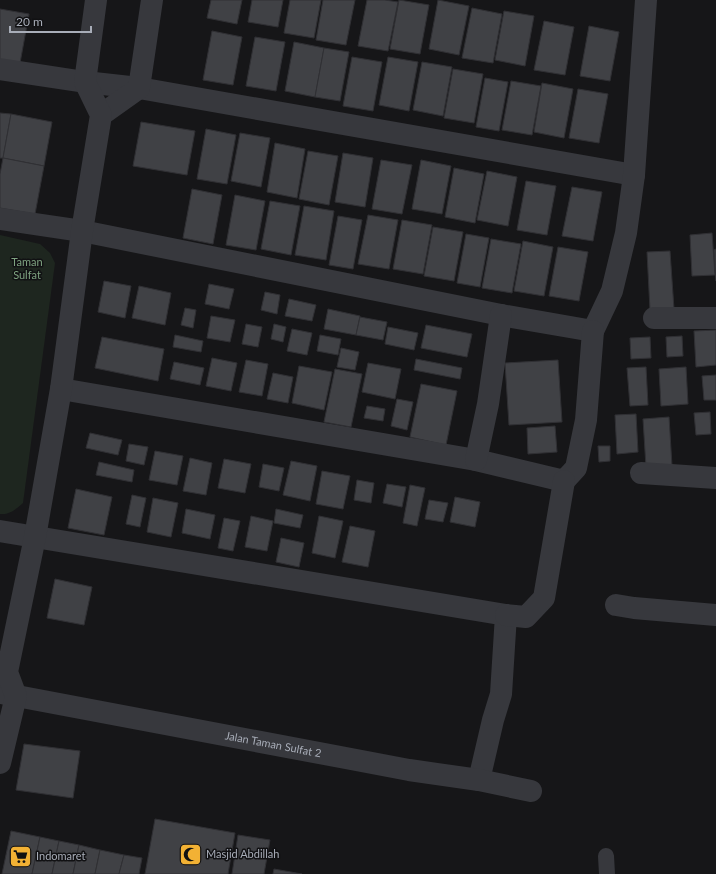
<svg xmlns="http://www.w3.org/2000/svg" width="716" height="874" font-family="Lato,sans-serif">
  <style>
    .green { fill: #1e261f }
    .building { fill: #404145; stroke: #303034 }
    .lines { fill: none; stroke-linecap: round; stroke-linejoin: round }
    .service { stroke: #37383d; stroke-width: 16 }
    .minor { stroke: #37383d; stroke-width: 22 }
    .labels { text-anchor: middle; stroke-width: 3; stroke-linejoin: round; paint-order: stroke }
    .park-label { font-size: 11px; fill: #7fa381; stroke: #111113 }
    .street-label { font-size: 11px; fill: #a8adb8; stroke: #111113 }
    .poi-label { font-size: 11px; fill: #a8adb8; stroke: #111113; text-anchor: start }
  </style>
  <rect width="100%" height="100%" fill="#161618"/>
  <path class="green" d="M0,235L40,244L50,253L55,263L23,503C16,509 10,515 0,514Z"/>
  <g class="building">
    <polygon points="211,0 242,0 237,24 207,18"/>
    <polygon points="252,0 283,0 278,27 248,22"/>
    <polygon points="290,0 321,0 314,38 284,33"/>
    <polygon points="323,0 355,0 346,45 316,40"/>
    <polygon points="367,0 385,0 398,2 388,51 358,46"/>
    <polygon points="399,0 429,5 420,54 390,49"/>
    <polygon points="438,0 469,6 459,55 429,49"/>
    <polygon points="472,8 502,14 493,63 462,58"/>
    <polygon points="0,9 29,14 20,63 0,60"/>
    <polygon points="504,11 534,16 525,66 495,60"/>
    <polygon points="544,21 574,27 565,75 534,70"/>
    <polygon points="589,26 619,32 610,81 580,76"/>
    <polygon points="212,31 242,37 233,85 203,80"/>
    <polygon points="255,37 285,42 276,91 246,86"/>
    <polygon points="294,42 324,48 315,97 285,91"/>
    <polygon points="324,48 349,52 340,101 315,97"/>
    <polygon points="352,57 382,62 373,111 343,106"/>
    <polygon points="388,57 418,62 409,111 379,105"/>
    <polygon points="422,62 452,67 443,116 413,110"/>
    <polygon points="453,69 483,74 474,123 444,118"/>
    <polygon points="485,78 508,82 499,131 476,127"/>
    <polygon points="511,81 541,86 532,135 502,130"/>
    <polygon points="542,83 573,89 564,138 534,132"/>
    <polygon points="578,89 608,94 599,143 569,138"/>
    <polygon points="0,113 11,114 3,158 0,158"/>
    <polygon points="11,114 52,122 44,166 3,158"/>
    <polygon points="141,122 195,131 187,175 133,166"/>
    <polygon points="206,129 236,135 227,184 197,179"/>
    <polygon points="240,133 270,138 261,187 231,181"/>
    <polygon points="275,143 305,149 297,198 267,192"/>
    <polygon points="308,151 338,156 329,205 299,199"/>
    <polygon points="343,153 373,158 365,207 335,202"/>
    <polygon points="3,158 44,166 35,214 0,208 0,174"/>
    <polygon points="381,160 412,165 402,214 372,209"/>
    <polygon points="421,160 451,166 442,214 412,209"/>
    <polygon points="454,168 484,174 475,223 445,217"/>
    <polygon points="487,171 517,177 508,226 477,220"/>
    <polygon points="526,181 556,186 547,235 517,230"/>
    <polygon points="572,187 602,192 593,241 562,236"/>
    <polygon points="192,189 222,195 213,244 183,238"/>
    <polygon points="235,195 265,201 256,250 226,245"/>
    <polygon points="270,201 300,206 291,255 261,249"/>
    <polygon points="304,206 334,211 326,260 295,255"/>
    <polygon points="368,215 398,220 389,269 358,264"/>
    <polygon points="338,216 362,220 353,269 329,265"/>
    <polygon points="402,220 432,225 423,274 393,269"/>
    <polygon points="433,227 463,232 454,281 424,276"/>
    <polygon points="712,233 715,275 692,276 690,235"/>
    <polygon points="466,234 489,238 480,287 457,283"/>
    <polygon points="491,239 521,244 512,293 482,288"/>
    <polygon points="523,241 553,247 544,296 514,291"/>
    <polygon points="558,247 588,252 579,301 549,296"/>
    <polygon points="716,249 716,281 714,250"/>
    <polygon points="670,251 674,309 650,310 647,252"/>
    <polygon points="104,281 131,286 125,318 98,312"/>
    <polygon points="209,284 234,289 229,309 205,304"/>
    <polygon points="139,286 171,293 165,325 132,318"/>
    <polygon points="265,292 280,295 277,314 261,310"/>
    <polygon points="289,299 316,305 312,321 285,316"/>
    <polygon points="185,308 196,310 193,328 181,325"/>
    <polygon points="328,309 360,316 356,335 324,329"/>
    <polygon points="211,316 235,320 230,342 207,338"/>
    <polygon points="360,317 387,322 383,340 356,335"/>
    <polygon points="246,324 262,327 258,347 242,344"/>
    <polygon points="274,324 286,327 283,342 271,339"/>
    <polygon points="426,325 472,334 467,357 421,348"/>
    <polygon points="388,327 418,333 414,350 385,344"/>
    <polygon points="292,329 312,333 307,355 287,351"/>
    <polygon points="716,330 716,365 696,367 694,331"/>
    <polygon points="175,335 203,341 201,352 173,347"/>
    <polygon points="320,335 341,339 338,355 317,351"/>
    <polygon points="682,336 683,356 667,357 666,337"/>
    <polygon points="102,337 164,349 158,381 95,368"/>
    <polygon points="650,337 651,358 631,359 630,338"/>
    <polygon points="341,348 359,352 355,370 337,367"/>
    <polygon points="212,358 237,363 231,391 206,386"/>
    <polygon points="416,359 462,368 460,379 414,370"/>
    <polygon points="246,360 268,364 262,396 239,392"/>
    <polygon points="558,360 562,422 509,425 505,363"/>
    <polygon points="174,362 204,368 200,385 170,379"/>
    <polygon points="368,363 401,369 395,399 362,392"/>
    <polygon points="299,366 332,372 324,410 292,403"/>
    <polygon points="646,367 648,405 630,406 627,368"/>
    <polygon points="686,367 688,404 661,406 659,369"/>
    <polygon points="335,369 362,374 351,427 324,422"/>
    <polygon points="273,373 293,377 288,403 267,399"/>
    <polygon points="716,375 716,400 704,400 702,376"/>
    <polygon points="421,384 457,391 446,445 410,437"/>
    <polygon points="397,399 413,402 407,430 391,426"/>
    <polygon points="367,406 385,409 383,421 364,418"/>
    <polygon points="710,412 711,434 696,435 694,413"/>
    <polygon points="636,414 638,452 617,454 615,415"/>
    <polygon points="669,417 672,466 646,467 643,419"/>
    <polygon points="555,426 557,452 528,454 527,428"/>
    <polygon points="90,433 122,440 118,455 86,448"/>
    <polygon points="129,444 148,447 144,465 126,461"/>
    <polygon points="598,446 610,446 610,461 599,462"/>
    <polygon points="155,451 183,456 177,485 149,480"/>
    <polygon points="190,458 212,463 206,495 183,491"/>
    <polygon points="224,459 251,464 245,493 218,488"/>
    <polygon points="291,461 317,466 310,501 283,495"/>
    <polygon points="99,462 134,470 132,482 96,475"/>
    <polygon points="263,464 284,468 279,491 259,487"/>
    <polygon points="322,471 350,476 343,509 316,504"/>
    <polygon points="357,480 374,483 371,503 354,500"/>
    <polygon points="387,484 406,487 402,507 383,503"/>
    <polygon points="410,485 425,488 417,526 403,523"/>
    <polygon points="76,489 112,497 104,535 68,528"/>
    <polygon points="132,495 146,498 140,527 126,524"/>
    <polygon points="455,497 480,502 475,527 450,522"/>
    <polygon points="153,498 178,503 171,537 147,532"/>
    <polygon points="429,500 448,503 443,522 425,519"/>
    <polygon points="186,509 215,515 210,539 182,533"/>
    <polygon points="276,509 303,515 300,528 274,523"/>
    <polygon points="251,516 273,521 267,551 245,547"/>
    <polygon points="319,516 343,521 335,558 312,553"/>
    <polygon points="224,518 240,521 233,551 218,548"/>
    <polygon points="350,526 375,531 368,567 342,562"/>
    <polygon points="281,538 304,543 299,567 276,562"/>
    <polygon points="55,579 92,587 84,625 47,618"/>
    <polygon points="24,744 80,751 73,798 16,790"/>
    <polygon points="155,819 235,833 228,874 145,874"/>
    <polygon points="11,831 40,837 32,874 2,874"/>
    <polygon points="238,835 270,840 264,874 232,874"/>
    <polygon points="40,837 59,841 52,874 32,874"/>
    <polygon points="59,841 79,845 73,874 52,874"/>
    <polygon points="79,845 100,850 95,874 73,874"/>
    <polygon points="100,850 124,855 119,874 95,874"/>
    <polygon points="124,855 142,858 139,874 119,874"/>
    <polygon points="274,869 302,874 273,874"/>
  </g>
  <g class="lines">
    <polyline class="service" points="606,856 607,874"/>
    <g class="minor">
      <polyline points="0,69 85,82 139,88 634,175"/>
      <polyline points="101,115 139,88 152,0"/>
      <polyline points="0,219 82,231 501,315 593,331 612,291 626,233 634,175 646,0"/>
      <polyline points="654,318 716,318"/>
      <polyline points="61,389 476,460 564,481 576,468 586,420 593,331"/>
      <polyline points="476,460 488,404 501,315"/>
      <polyline points="641,473 716,478"/>
      <polyline points="0,531 506,615 501,694 493,720 479,780"/>
      <polyline points="616,605 634,608 716,615"/>
      <polyline points="506,615 526,617 544,598 564,481"/>
      <path id="s1" d="M1,693L351,759L409,770L479,780L531,791"/>
      <polyline points="0,763 16,696 7,672 35,537 61,389 82,231 101,115 85,82 96,0"/>
    </g>
  </g>
  <defs>
    <symbol id="mosque-square" viewBox="-11 -11 22 22"><rect x="-9" y="-9" width="18" height="18" rx="4" fill="#f2b134" stroke="#111113"/><path d="M3.5-4.9A6 6 0 1 0 3.5 4.9A5 5 0 1 1 3.5-4.9Z" fill="#111"/></symbol>
    <symbol id="supermarket-square" viewBox="-11 -11 22 22"><rect x="-9" y="-9" width="18" height="18" rx="4" fill="#f2b134" stroke="#111113"/><path d="M-6-5.5h2.5l.6 2H6L4.5 2H-2.5L-4.4-4H-6ZM-1.5 3.2a1.3 1.3 0 1 0 .1 0ZM3 3.2a1.3 1.3 0 1 0 .1 0Z" fill="#111"/></symbol>
  </defs>
  <g fill-rule="evenodd">
    <use href="#mosque-square" x="178" y="842" width="25" height="25"/>
    <use href="#supermarket-square" x="8" y="844" width="25" height="25"/>
  </g>
  <g class="labels">
    <g class="park-label">
      <text x="27" y="266">Taman<tspan x="27" dy="13">Sulfat</tspan></text>
    </g>
    <g class="street-label">
      <text dy="4" stroke="none"><textPath href="#s1" startOffset="277">Jalan Taman Sulfat 2</textPath></text>
    </g>
    <g class="poi-label">
      <text x="206" y="858">Masjid Abdillah</text>
      <text x="36" y="860">Indomaret</text>
    </g>
  </g>
  <path d="M10 26v6h81v-6" fill="none" stroke="#a8adb8" stroke-width="2"/>
  <text x="16" y="26" font-size="12" fill="#a8adb8" stroke="#111113" stroke-width="3" paint-order="stroke">20 m</text>
</svg>
